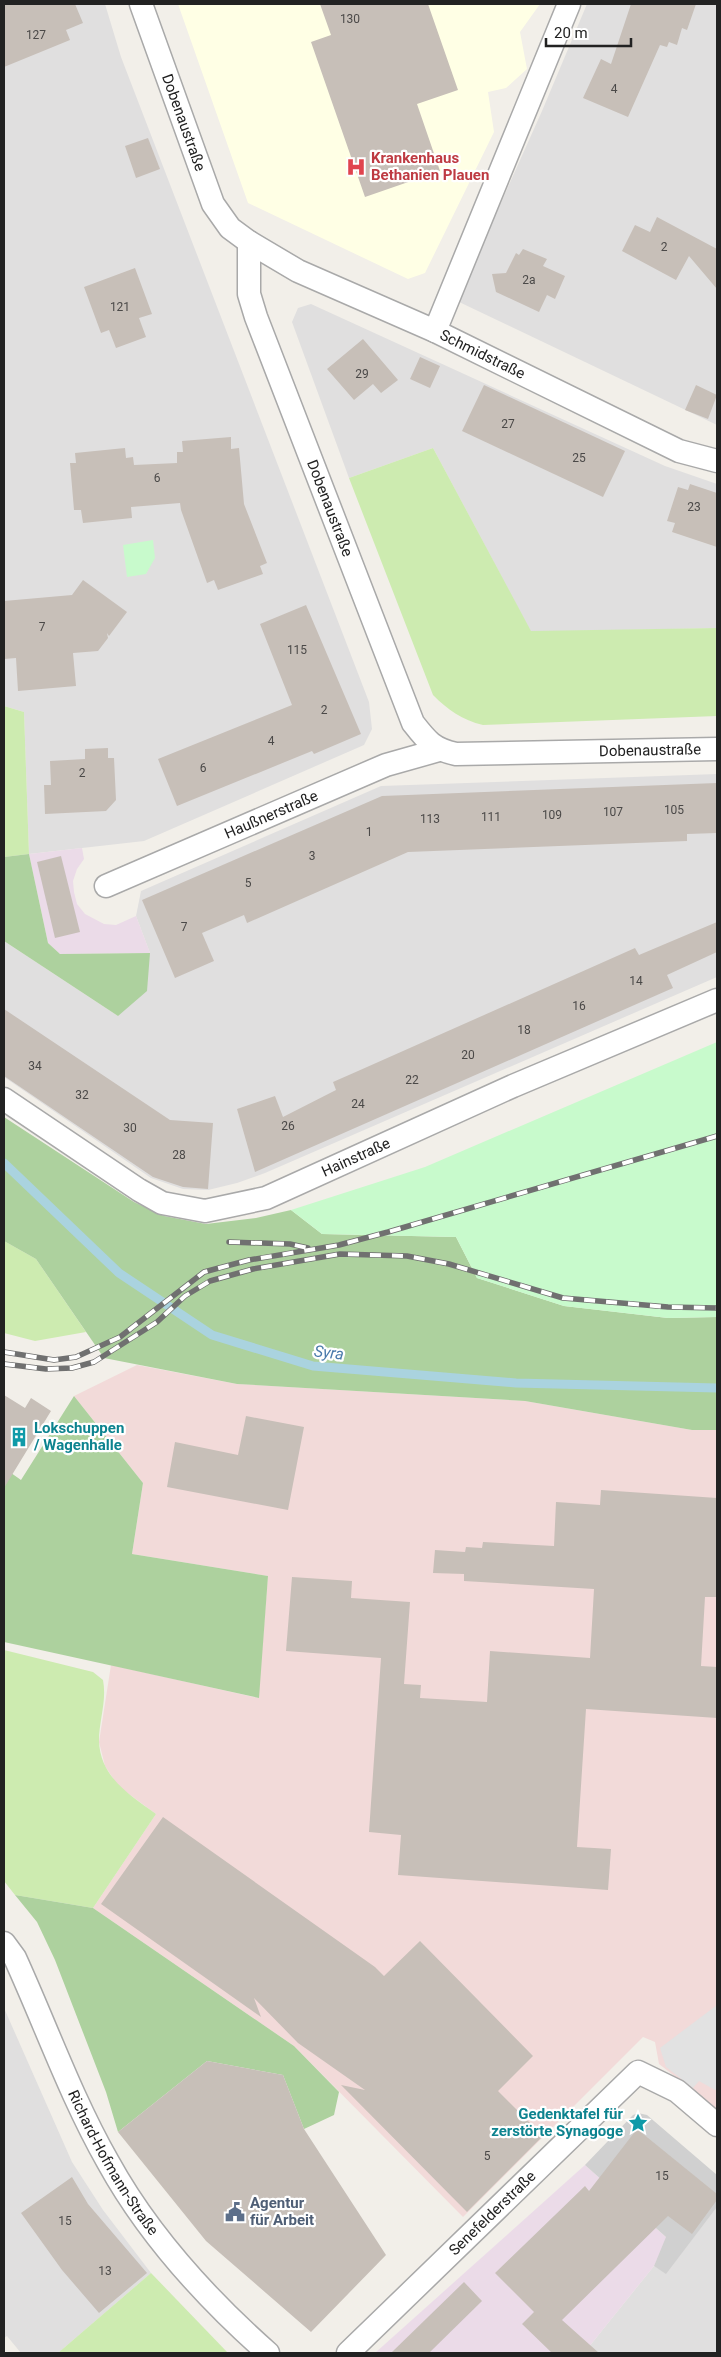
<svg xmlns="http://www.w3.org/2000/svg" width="721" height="2357" font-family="Roboto,sans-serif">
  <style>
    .residential { fill: #e0dfdf }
    .commercial { fill: #f2dad9 }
    .industrial { fill: #ebdbe8 }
    .education { fill: #ffffe5 }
    .religious { fill: #d0d0d0 }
    .grass { fill: #cdebb0 }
    .forest { fill: #add19e }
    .park { fill: #c8facc }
    .parking { fill: #e2e2e2 }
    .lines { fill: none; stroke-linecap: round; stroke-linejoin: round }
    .stream { stroke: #aad3df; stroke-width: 9 }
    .building { fill: #c7bfb8 }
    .minor-casing { stroke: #a9a9a9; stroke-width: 25 }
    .minor { stroke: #fff; stroke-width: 22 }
    .rail-casing { stroke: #707070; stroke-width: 5.5 }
    .rail { stroke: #fff; stroke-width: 4; stroke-dasharray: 11; stroke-linecap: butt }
    .labels { text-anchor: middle; stroke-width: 4.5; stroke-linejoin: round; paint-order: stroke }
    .number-label { font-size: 12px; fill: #4b4948 }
    .street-label { font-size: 15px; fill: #222; stroke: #fff }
    .health-label { font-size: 15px; font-weight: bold; fill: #be3a42; stroke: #fff; text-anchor: start }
    .culture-label { font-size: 15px; font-weight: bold; fill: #0d838f; stroke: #fff; text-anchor: start }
    .service-label { font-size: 15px; font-weight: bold; fill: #4e5e75; stroke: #fff; text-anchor: start }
    .water-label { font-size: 16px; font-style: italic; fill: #4a7aab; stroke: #fff }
  </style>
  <rect width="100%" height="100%" fill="#f2efe9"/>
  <g class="residential">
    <polygon points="4,4 105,4 121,57 369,702 372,729 364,745 144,841 29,854 24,712 4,706"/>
    <polygon points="587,4 717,4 717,425 457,301 542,111"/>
    <polygon points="311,304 665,466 717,484 717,628 531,632 433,448 349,478 292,322 298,308"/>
    <polygon points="717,774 717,977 265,1173 237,1183 208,1190 183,1189 151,1178 4,1077 4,941 118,1016 150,953 136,916 141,891 381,786"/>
    <polygon points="4,2008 72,2162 103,2210 151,2273 58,2353 21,2353 7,2336 4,2338"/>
    <polygon points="717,2207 717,2353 584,2353 654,2266 666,2273"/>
  </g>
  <polygon class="commercial" points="137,1365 237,1384 525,1401 692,1430 717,1430 717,2109 659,2064 655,2042 643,2037 463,2217 294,2046 93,1908 156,1814 118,1786 105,1766 99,1742 111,1665 258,1698 268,1576 132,1554 143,1483 74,1396"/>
  <g class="industrial">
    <polygon points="82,848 84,859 77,869 73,881 74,892 77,904 85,914 104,924 116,925 136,916 150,953 60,954 48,943 29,854"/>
    <polygon points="585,2165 667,2238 654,2266 584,2353 375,2353"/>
  </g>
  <polygon class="education" points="178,4 540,4 520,32 527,69 506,88 488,92 494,132 425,273 408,279 248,203"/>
  <polygon class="religious" points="638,2113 647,2115 717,2175 717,2207 666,2274 654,2266 666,2237 585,2165 633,2115"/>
  <g class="grass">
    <path d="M433,448L531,631L717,628V716L483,725C462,720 448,710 433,695L349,478Z"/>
    <polygon points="4,706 24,712 29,854 4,857"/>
    <polygon points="4,1241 36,1259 86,1332 35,1341 4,1333"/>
    <path d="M4,1650L93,1672L103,1680C107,1701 99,1720 99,1741C100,1777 130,1795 156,1814L93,1908L15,1895L4,1881Z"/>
    <polygon points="151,2273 228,2353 58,2353"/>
  </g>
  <g class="forest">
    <polygon points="29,854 48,943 60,954 150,953 147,991 118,1016 4,941 4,857"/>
    <polygon points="4,1117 134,1202 164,1216 206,1224 256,1218 291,1210 322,1234 456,1237 477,1278 564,1306 668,1318 717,1317 717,1430 692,1430 525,1401 237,1384 104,1358 36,1259 4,1241"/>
    <polygon points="74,1396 143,1483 132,1554 268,1576 259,1698 4,1642 4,1468 21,1480"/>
    <polygon points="15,1895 93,1908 294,2046 339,2092 334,2115 304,2129 283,2075 207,2061 118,2132 106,2092 55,1960 37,1922"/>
  </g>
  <g class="park">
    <polygon points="153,540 155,558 146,574 127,577 123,545"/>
    <polygon points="717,1042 717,1317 668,1318 564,1306 477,1278 456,1237 322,1234 291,1210 425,1167"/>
  </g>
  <polygon class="parking" points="717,2005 717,2088 715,2090 699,2081 693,2088 666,2067 660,2048"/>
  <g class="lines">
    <polyline class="stream" points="4,1163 119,1273 212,1335 313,1366 516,1383 717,1388"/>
  </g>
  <g class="building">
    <polygon points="4,4 75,4 83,23 66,30 70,40 4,67"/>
    <polygon points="320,4 428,4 458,90 417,104 440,171 365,197 311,42 331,35"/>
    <polygon points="631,4 696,4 687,30 682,28 677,45 669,42 667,47 660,45 628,117 583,98 601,59 611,64"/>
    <polygon points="148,138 160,169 136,178 125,146"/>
    <polygon points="657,217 717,249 717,289 689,256 676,280 622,251 635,225 650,232"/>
    <polygon points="523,249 547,259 543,266 565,276 555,299 547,295 539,312 496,292 492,274 506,273 516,253 519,255"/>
    <polygon points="135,268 152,314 139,318 146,337 116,348 109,330 101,333 84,287"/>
    <polygon points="363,339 398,380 381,393 373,384 354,400 327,369"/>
    <polygon points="420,357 440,366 430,388 410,379"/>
    <polygon points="484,385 625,451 603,497 462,431"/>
    <polygon points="696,385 717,395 708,419 685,410"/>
    <polygon points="231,437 231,449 239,448 244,504 267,563 260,566 263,574 218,590 214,580 207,583 181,510 180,503 131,507 132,518 83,523 81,510 74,510 70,463 76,463 75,453 125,448 126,458 133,457 134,465 177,463 177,452 183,452 182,441"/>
    <polygon points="690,484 717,493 717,547 672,532 675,523 667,521 678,487 688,490"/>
    <polygon points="83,580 127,612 109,636 107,633 108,638 98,651 73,653 76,686 18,691 16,658 4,659 4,601 72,595"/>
    <polygon points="306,605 361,734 314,754 312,751 177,806 158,759 292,705 260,624"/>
    <polygon points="108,748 108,758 114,758 116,800 106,811 45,814 44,785 51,785 50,761 85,759 85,749"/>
    <polygon points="717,783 717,833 687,834 687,841 408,852 247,923 244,915 202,933 214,961 175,978 142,900 382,796"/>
    <polygon points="61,856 80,932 55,938 37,862"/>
    <polygon points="717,922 717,952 667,975 673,988 255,1172 237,1109 275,1096 283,1117 336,1090 333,1082 358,1071 635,948 639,955"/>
    <polygon points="4,1009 170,1120 213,1123 208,1189 183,1187 153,1177 4,1076"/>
    <polygon points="4,1395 25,1408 31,1398 51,1411 4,1488"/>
    <polygon points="246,1416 304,1427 288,1510 167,1487 175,1442 238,1455"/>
    <polygon points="601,1490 717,1498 717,1597 705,1597 701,1666 717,1667 717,1718 586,1709 577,1847 611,1849 608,1890 398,1875 401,1835 369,1832 381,1658 286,1651 292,1577 352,1581 351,1598 410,1602 404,1684 421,1685 420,1698 487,1702 490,1651 590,1658 594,1589 464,1581 464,1574 433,1573 435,1550 465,1552 466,1547 482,1548 483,1542 554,1546 556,1502 600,1505"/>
    <polygon points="163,1817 375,1967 384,1976 420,1941 533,2056 498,2091 543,2136 467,2212 341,2085 365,2090 298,2043 254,1998 261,2017 101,1904"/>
    <polygon points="207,2061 283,2075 304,2129 386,2255 311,2332 206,2241 118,2132"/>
    <polygon points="637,2129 717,2194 717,2200 692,2234 668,2216 562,2320 599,2353 552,2353 522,2324 534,2312 495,2273 585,2186 589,2191"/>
    <polygon points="72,2177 88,2204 147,2273 99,2313 62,2270 21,2213"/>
    <polygon points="464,2282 482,2301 429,2353 391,2353"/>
  </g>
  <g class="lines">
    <defs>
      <g id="minor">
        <path id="s1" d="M141,4L213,204L230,228L249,242L298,271L435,331L679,451L717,461"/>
        <path id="s2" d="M249,242V294L256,317L413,723C427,741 433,749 456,754L717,749"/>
        <polyline points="435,331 569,4"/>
        <path id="s3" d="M106,886L386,765L439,750"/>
        <path id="s4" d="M4,1099L139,1190L162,1203L205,1211L266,1198L513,1086L717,1000"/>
        <path id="s5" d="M4,1943L15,1958C46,2026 71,2097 108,2162C147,2233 207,2299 268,2353"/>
        <path id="s6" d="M348,2353L638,2072L677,2091L717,2125"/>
      </g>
    </defs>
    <use href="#minor" class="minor-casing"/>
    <use href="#minor" class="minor"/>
    <defs>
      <g id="rail">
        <polyline points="229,1242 290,1244 308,1248"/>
        <polyline points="4,1352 54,1360 76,1357 120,1337 204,1272 249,1260 339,1245 388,1232 717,1136"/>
        <polyline points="4,1364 46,1369 72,1368 94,1362 157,1322 185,1296 210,1281 253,1269 340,1254 407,1256 449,1264 563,1298 668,1307 717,1308"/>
      </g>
    </defs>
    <use href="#rail" class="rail-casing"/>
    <use href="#rail" class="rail"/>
  </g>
  <defs>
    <symbol id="hospital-bare" viewBox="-9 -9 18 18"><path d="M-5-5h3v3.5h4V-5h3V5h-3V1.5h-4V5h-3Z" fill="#e0444e" stroke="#fff" stroke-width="2.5" paint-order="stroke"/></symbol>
    <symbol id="building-bare" viewBox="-9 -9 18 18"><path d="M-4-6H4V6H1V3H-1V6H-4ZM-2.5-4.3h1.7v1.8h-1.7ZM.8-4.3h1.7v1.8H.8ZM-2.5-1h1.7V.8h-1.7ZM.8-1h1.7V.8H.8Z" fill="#0f9aa8" stroke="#fff" stroke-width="2.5" paint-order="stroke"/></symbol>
    <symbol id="sight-bare" viewBox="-9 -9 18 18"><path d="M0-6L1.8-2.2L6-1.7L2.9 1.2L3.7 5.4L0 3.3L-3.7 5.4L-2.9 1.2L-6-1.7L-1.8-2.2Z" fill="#0f9aa8" stroke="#fff" stroke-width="2.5" paint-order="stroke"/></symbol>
    <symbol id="civic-bare" viewBox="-9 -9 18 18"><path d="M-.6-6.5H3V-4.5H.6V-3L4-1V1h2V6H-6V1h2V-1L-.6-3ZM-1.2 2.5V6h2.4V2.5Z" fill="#5c6f8a" stroke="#fff" stroke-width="2.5" paint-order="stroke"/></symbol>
  </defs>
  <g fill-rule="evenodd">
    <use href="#hospital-bare" x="342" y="153" width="28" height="28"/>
    <use href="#building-bare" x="5" y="1423" width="28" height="28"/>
    <use href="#sight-bare" x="624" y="2109" width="28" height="28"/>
    <use href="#civic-bare" x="221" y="2198" width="28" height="28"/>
  </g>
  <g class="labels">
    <g class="number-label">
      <text x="350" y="23">130</text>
      <text x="36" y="39">127</text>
      <text x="614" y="93">4</text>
      <text x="664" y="251">2</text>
      <text x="529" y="284">2a</text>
      <text x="120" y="311">121</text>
      <text x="362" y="378">29</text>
      <text x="508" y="428">27</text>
      <text x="579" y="462">25</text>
      <text x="157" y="482">6</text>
      <text x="694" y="511">23</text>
      <text x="42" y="631">7</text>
      <text x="297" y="654">115</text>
      <text x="324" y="714">2</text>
      <text x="271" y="745">4</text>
      <text x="203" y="772">6</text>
      <text x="82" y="777">2</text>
      <text x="674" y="814">105</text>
      <text x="613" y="816">107</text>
      <text x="552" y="819">109</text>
      <text x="491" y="821">111</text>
      <text x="430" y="823">113</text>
      <text x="369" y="836">1</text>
      <text x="312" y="860">3</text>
      <text x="248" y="887">5</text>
      <text x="184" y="931">7</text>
      <text x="636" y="985">14</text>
      <text x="579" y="1010">16</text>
      <text x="524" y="1034">18</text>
      <text x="468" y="1059">20</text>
      <text x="35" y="1070">34</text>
      <text x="412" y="1084">22</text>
      <text x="82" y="1099">32</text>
      <text x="358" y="1108">24</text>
      <text x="288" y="1130">26</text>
      <text x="130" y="1132">30</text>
      <text x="179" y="1159">28</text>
      <text x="487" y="2160">5</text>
      <text x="662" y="2180">15</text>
      <text x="65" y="2225">15</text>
      <text x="105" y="2275">13</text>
    </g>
    <g class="street-label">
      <text dy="5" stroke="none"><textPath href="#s1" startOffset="126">Dobenaustraße</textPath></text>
      <text dy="5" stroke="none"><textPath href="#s1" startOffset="525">Schmidstraße</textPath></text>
      <text dy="5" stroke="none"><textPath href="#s2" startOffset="281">Dobenaustraße</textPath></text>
      <text dy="5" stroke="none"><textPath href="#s2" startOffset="760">Dobenaustraße</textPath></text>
      <text dy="5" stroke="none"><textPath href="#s3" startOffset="180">Haußnerstraße</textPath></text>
      <text dy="5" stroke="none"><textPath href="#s4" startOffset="394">Hainstraße</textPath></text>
      <text dy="5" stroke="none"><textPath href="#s5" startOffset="246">Richard-Hofmann-Straße</textPath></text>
      <text dy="5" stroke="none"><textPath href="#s6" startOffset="201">Senefelderstraße</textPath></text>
    </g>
    <g class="health-label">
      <text x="371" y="163">Krankenhaus<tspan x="371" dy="17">Bethanien Plauen</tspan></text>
    </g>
    <g class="culture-label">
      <text x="34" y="1433">Lokschuppen<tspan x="34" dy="17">/ Wagenhalle</tspan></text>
      <text x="623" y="2119" text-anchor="end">Gedenktafel für<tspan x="623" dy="17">zerstörte Synagoge</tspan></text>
    </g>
    <g class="service-label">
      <text x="250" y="2208">Agentur<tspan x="250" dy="17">für Arbeit</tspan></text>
    </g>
    <g class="water-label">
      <text transform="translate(329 1352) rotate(7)" y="6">Syra</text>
    </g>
  </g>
  <rect width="721" height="2357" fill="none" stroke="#222222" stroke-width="10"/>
  <path d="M546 38v8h85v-8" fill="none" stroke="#222222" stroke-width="2.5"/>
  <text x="554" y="38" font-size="15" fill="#222222" stroke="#ffffff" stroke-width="4" paint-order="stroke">20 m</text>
</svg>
